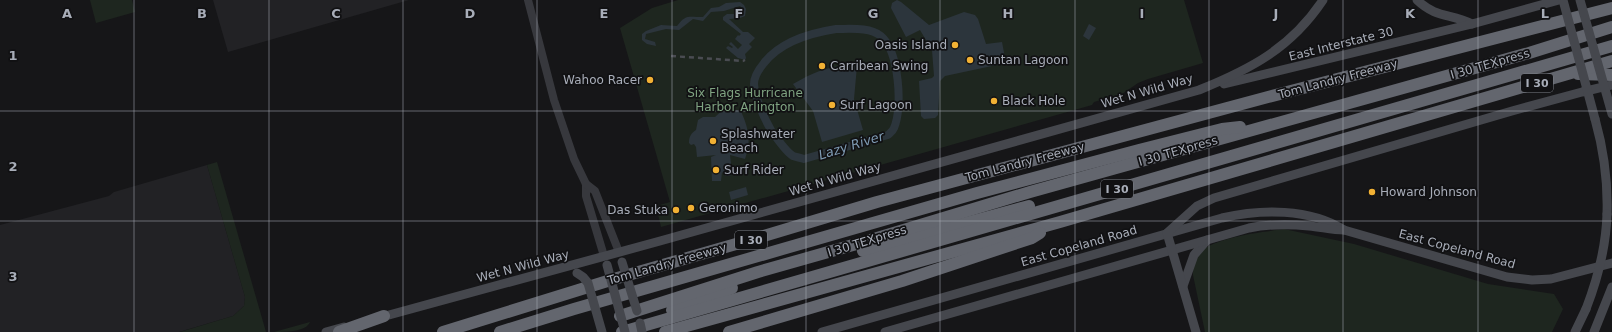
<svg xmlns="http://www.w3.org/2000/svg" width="1612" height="332" font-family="'DejaVu Sans',sans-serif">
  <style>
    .built { fill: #222225 }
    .green { fill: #1e261f }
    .water { fill: #2c353c }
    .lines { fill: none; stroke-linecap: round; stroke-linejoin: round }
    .canal { stroke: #2c353c; stroke-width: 8 }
    .tertiary { stroke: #37383d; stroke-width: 8 }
    .secondary { stroke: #45474d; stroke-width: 9 }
    .motorway { stroke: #63666e; stroke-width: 12 }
    .rail { stroke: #4a4c52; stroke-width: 2.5; stroke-dasharray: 5 4; stroke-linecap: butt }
    .secondary-bridge { stroke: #45474d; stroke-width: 9 }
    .grid { fill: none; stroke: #a8adb8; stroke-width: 1; stroke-opacity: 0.55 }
    .poi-dot { fill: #f2b134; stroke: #111113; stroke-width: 1.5 }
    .labels { text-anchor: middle; stroke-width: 3.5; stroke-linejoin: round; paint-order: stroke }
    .shield { fill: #111113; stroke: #7b7e86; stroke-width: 1 }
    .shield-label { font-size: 11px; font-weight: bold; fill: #a8adb8 }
    .street-label { font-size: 12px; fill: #a8adb8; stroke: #111113 }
    .poi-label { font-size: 12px; fill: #a8adb8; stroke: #111113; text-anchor: start }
    .park-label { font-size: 12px; fill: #7fa381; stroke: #111113 }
    .water-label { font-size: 13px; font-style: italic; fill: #7f9bb3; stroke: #111113 }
    .grid-label { font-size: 13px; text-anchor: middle; font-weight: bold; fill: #a8adb8; stroke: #111113; stroke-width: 3.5; stroke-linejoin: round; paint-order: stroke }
  </style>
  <rect width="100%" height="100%" fill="#161618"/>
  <g class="built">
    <polygon points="213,0 409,0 228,52"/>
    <polygon points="207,165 245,297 244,306 233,316 179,332 0,332 0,225 109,196 114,192"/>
  </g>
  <g class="green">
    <polygon points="90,0 132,0 135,12 96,23"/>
    <polygon points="678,0 1184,0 1203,63 1148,79 1138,83 1122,94 1094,102 1092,105 661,227 656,206 670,202 620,28 652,8"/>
    <polygon points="217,162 266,332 180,332 233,316 244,306 245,297 207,165"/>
    <path d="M1284,229L1354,244L1488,284L1554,294L1563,309L1552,332H1205L1193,275C1193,269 1193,263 1196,257C1207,237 1264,232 1284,229Z"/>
    <path d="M310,322C306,332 285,332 274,332Z"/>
  </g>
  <g class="water">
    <polygon points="897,0 901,2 929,25 964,12 975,15 978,19 986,44 1002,42 1006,63 945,76 940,81 938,115 935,118 924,119 921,116 919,81 932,78 934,76 932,50 920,30 906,37 891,8 892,3"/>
    <path d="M740,2L744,5L746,9L745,16L740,18L729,19L743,32H748L755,38L749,44L752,47L745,54L746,58L745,60L738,58L726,48L728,46L732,48L733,47L729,44L731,42L738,49L742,45L735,39L738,35L739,36L741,34L723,20V17L727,14H741L743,9L740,6L724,11L711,12L703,21L693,19L679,30L666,29L646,34L645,39L655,42L656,46L647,44L642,40V34L646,31L661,25L677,26C686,14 688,17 703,17L711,8L719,7L726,3Z"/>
    <polygon points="1089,24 1096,28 1089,40 1083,36"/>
    <path d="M845,65L857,66L854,99L863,130L822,142L813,111L793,84C812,73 824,68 845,65Z"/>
    <path d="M727,106L731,109L741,111C748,128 752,140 745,159L730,155L732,173L730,176H726L722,172L721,181H712L711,157L716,155L697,157L696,147L694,144L691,145L689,143C689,137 691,133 696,130L698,120L703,117H715Z"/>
    <polygon points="746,187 748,195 731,200 729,192"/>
  </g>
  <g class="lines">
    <path class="canal" d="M836,29C851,29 870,27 881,36C899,51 903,108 894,128C893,131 890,133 888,135L804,159C801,158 796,157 793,156C785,151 776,137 771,130C764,118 755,98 754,84C754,76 759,69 764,63C781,41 810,33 836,29Z"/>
    <g class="tertiary">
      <polyline points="528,0 554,100 574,159 586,184 586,196 604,256"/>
      <polyline points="586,184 595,191 619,252"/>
    </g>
    <g class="secondary">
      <path d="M1417,0C1437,19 1451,13 1472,24"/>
      <polyline points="1224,84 1472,24 1559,0"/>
      <path d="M1595,119C1604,151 1608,182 1607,214"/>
      <polyline points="1183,286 1194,255 1207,240"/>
      <path d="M378,318L660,241L1199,90C1251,69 1291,48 1323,0"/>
      <polyline points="326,332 344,327"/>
      <path d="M822,332L1222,218C1260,209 1310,208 1344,230L1507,277L1532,280L1551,279L1612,263"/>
      <path d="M885,332L1249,228C1269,224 1289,224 1309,226C1321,227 1332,230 1344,230"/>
      <polyline points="1196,332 1167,233 1197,206 1214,198 1512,111 1582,92 1612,85"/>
      <polyline points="1575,332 1586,309"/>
      <polyline points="1594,332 1612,287"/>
    </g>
    <g class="motorway">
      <polyline points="1578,74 1612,75"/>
      <polyline points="863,251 1029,206"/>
      <polyline points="672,310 732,288"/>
      <polyline points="620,316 758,272 867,241 1030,192 1529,53 1612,27"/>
      <polyline points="339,332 384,316"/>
      <polyline points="443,332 614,279 757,238 877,202 1268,97 1612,8"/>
      <polyline points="500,332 574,309 977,193 1139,150 1222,129 1240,127"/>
      <polyline points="622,332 1612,46"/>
      <polyline points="665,332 1060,222 1612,61"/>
      <polyline points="729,332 902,281 1032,238 1040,233"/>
    </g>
    <polyline class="rail" points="671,56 743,61 745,60"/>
    <g class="secondary-bridge">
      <polyline points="1563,0 1595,119"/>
      <polyline points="1580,0 1612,114"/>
      <polyline points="622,262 637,311"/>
      <polyline points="607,265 625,332"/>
      <polyline points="577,273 583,277 588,283 602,332"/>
      <path d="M1586,309C1598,278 1606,247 1607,214"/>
      <polyline points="640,323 642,332"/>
    </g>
  </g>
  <path class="grid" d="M134,0V332M269,0V332M403,0V332M537,0V332M672,0V332M806,0V332M940,0V332M1075,0V332M1209,0V332M1343,0V332M1478,0V332M0,111H1612M0,221H1612"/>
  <g class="poi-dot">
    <circle cx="955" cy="45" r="4"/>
    <circle cx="970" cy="60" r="4"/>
    <circle cx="822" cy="66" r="4"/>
    <circle cx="650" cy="80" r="4"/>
    <circle cx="994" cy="101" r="4"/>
    <circle cx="832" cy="105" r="4"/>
    <circle cx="713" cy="141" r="4"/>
    <circle cx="716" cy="170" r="4"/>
    <circle cx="1372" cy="192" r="4"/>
    <circle cx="691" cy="208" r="4"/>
    <circle cx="676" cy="210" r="4"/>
  </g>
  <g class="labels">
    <g class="shield">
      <rect x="1521" y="74" width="32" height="18" rx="3"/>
      <rect x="1101" y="180" width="32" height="18" rx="3"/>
      <rect x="735" y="231" width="32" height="18" rx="3"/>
    </g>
    <g class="shield-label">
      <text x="1537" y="87">I 30</text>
      <text x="1117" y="193">I 30</text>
      <text x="751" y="244">I 30</text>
    </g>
    <g class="street-label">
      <text transform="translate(1341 44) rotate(-14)" y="4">East Interstate 30</text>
      <text transform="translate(1490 64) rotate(-16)" y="4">I 30 TEXpress</text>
      <text transform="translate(1338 79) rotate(-15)" y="4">Tom Landry Freeway</text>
      <text transform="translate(1147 91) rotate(-16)" y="4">Wet N Wild Way</text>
      <text transform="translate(1178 151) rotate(-16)" y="4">I 30 TEXpress</text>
      <text transform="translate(1025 162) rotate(-15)" y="4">Tom Landry Freeway</text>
      <text transform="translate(835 179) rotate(-16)" y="4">Wet N Wild Way</text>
      <text transform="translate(867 241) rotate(-17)" y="4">I 30 TEXpress</text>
      <text transform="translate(1079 246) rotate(-16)" y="4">East Copeland Road</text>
      <text transform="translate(1457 249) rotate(15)" y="4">East Copeland Road</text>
      <text transform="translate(667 264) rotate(-16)" y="4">Tom Landry Freeway</text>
      <text transform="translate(523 266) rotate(-15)" y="4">Wet N Wild Way</text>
    </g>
    <g class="poi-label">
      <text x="947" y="49" text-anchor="end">Oasis Island</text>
      <text x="978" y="64">Suntan Lagoon</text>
      <text x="830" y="70">Carribean Swing</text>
      <text x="642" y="84" text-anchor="end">Wahoo Racer</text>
      <text x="1002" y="105">Black Hole</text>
      <text x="840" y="109">Surf Lagoon</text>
      <text x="721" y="138">Splashwater<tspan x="721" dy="14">Beach</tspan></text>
      <text x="724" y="174">Surf Rider</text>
      <text x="1380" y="196">Howard Johnson</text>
      <text x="699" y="212">Geronimo</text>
      <text x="668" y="214" text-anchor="end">Das Stuka</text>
    </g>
    <g class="park-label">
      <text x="745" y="97">Six Flags Hurricane<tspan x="745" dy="14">Harbor Arlington</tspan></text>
    </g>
    <g class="water-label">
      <text transform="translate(851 145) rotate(-17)" y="5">Lazy River</text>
    </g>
  </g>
  <g class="grid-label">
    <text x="67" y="18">A</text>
    <text x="202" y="18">B</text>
    <text x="336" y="18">C</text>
    <text x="470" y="18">D</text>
    <text x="604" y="18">E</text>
    <text x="739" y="18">F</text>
    <text x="873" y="18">G</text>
    <text x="1008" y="18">H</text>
    <text x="1142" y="18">I</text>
    <text x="1276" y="18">J</text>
    <text x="1410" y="18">K</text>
    <text x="1545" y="18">L</text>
    <text x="13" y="60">1</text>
    <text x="13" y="171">2</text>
    <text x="13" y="281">3</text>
  </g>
</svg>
